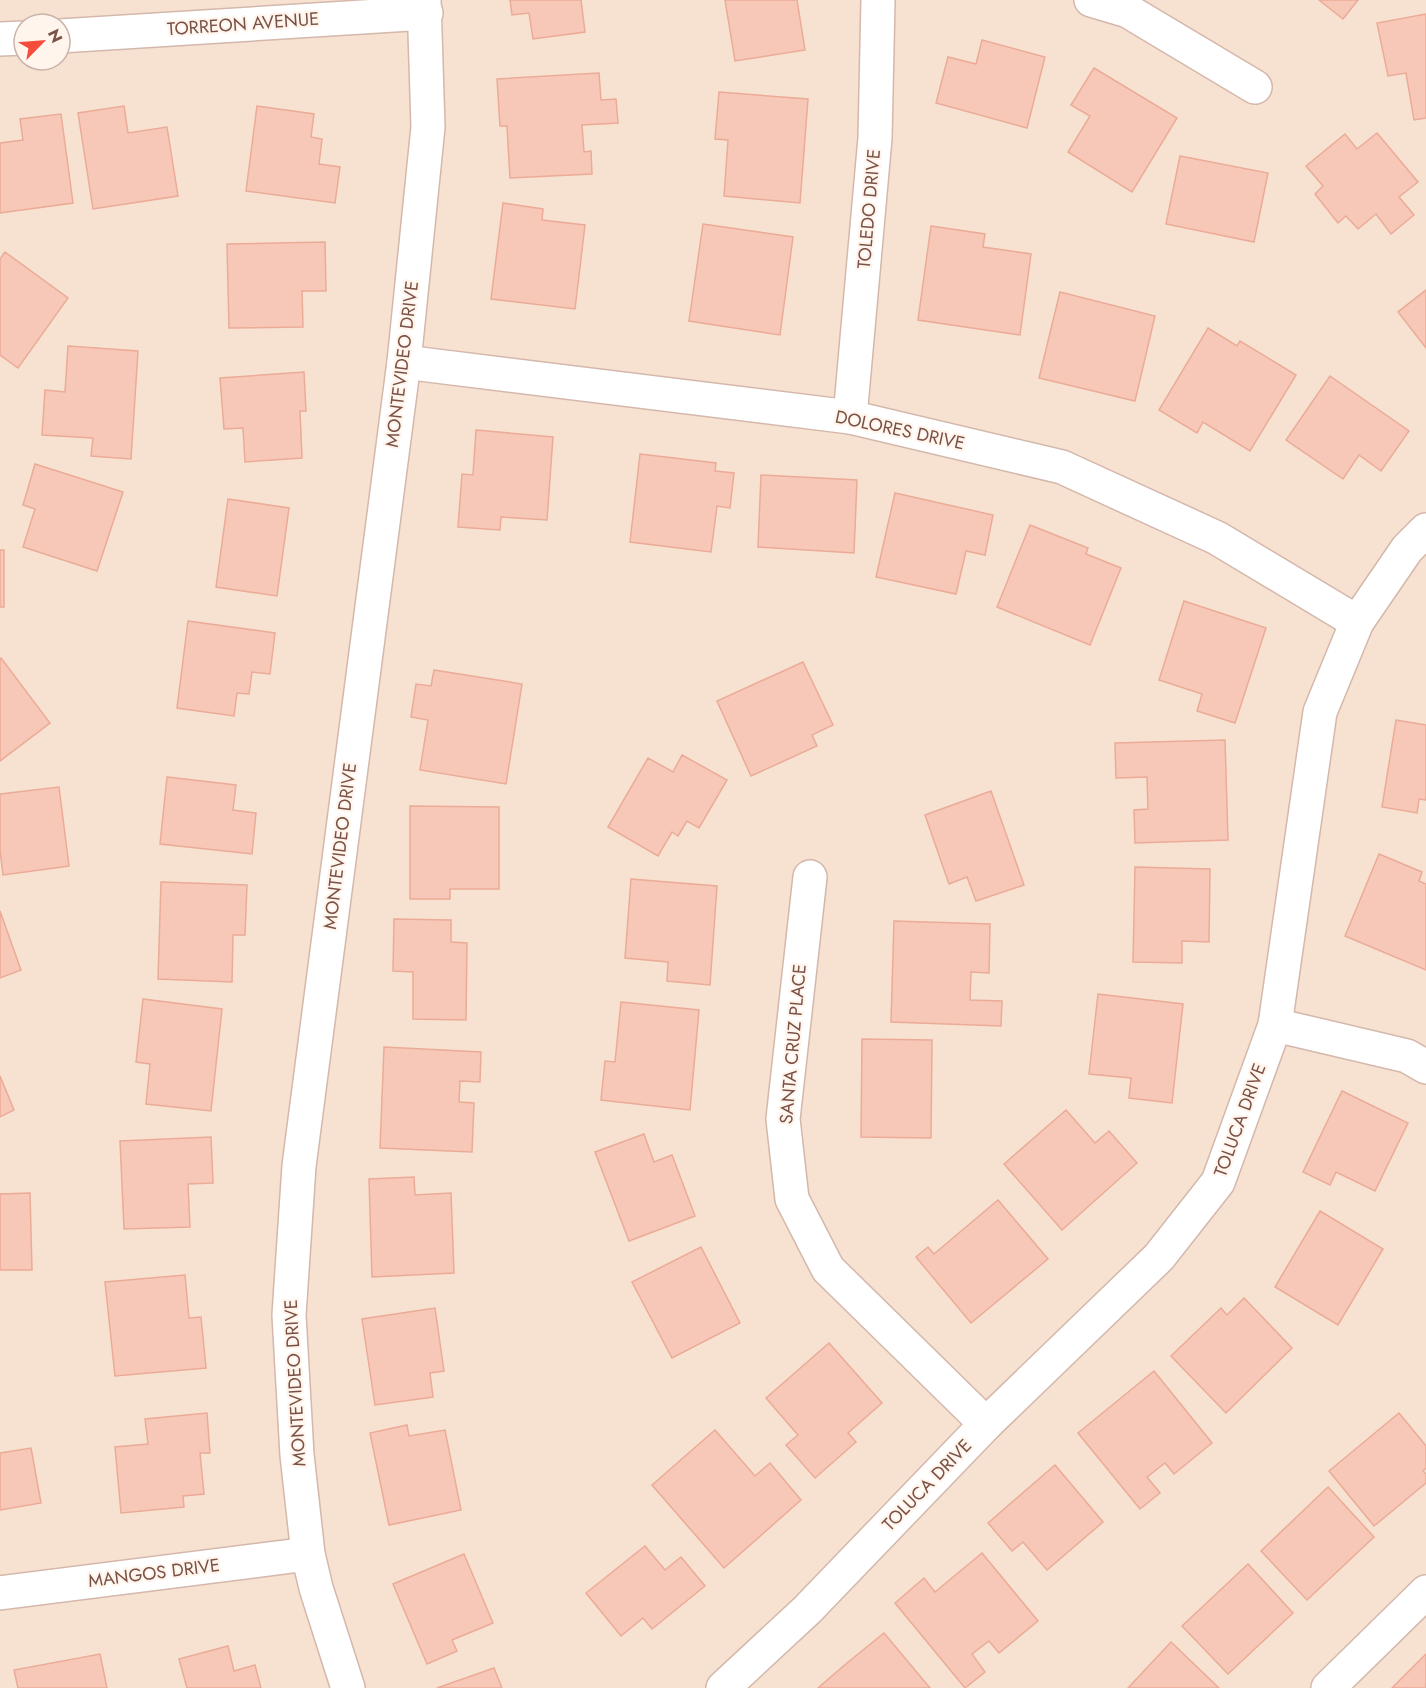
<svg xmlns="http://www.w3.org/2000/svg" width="1426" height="1688" font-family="Jost,sans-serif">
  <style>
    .residential { fill: #f7e1d1; fill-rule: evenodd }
    .building { fill: #f7c8b8; stroke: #ebab97; stroke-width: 1.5 }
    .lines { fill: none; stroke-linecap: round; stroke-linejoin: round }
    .minor-casing { stroke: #d4b8ab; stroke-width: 36 }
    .tertiary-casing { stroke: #d4b8ab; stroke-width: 36 }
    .minor { stroke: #fff; stroke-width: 33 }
    .tertiary { stroke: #fff; stroke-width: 33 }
    .labels { text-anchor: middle; stroke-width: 4.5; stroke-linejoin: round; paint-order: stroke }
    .street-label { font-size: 18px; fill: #7a5146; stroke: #fff5ec }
  </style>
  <rect width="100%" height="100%" fill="#fff0e3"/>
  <path class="residential" d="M0,0H1426V1688H0ZM24,24H60V60H24Z"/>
  <g class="building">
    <polygon points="510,0 581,0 585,32 533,39 529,13 512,15"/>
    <polygon points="725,0 797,0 805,50 735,61"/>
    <polygon points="1319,0 1358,0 1343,19"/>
    <polygon points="1426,14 1426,118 1414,120 1406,73 1388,76 1377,23"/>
    <polygon points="982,40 1045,57 1027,128 936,103 948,57 976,64"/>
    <polygon points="1094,68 1177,118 1132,192 1068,152 1090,116 1071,105"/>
    <polygon points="599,73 601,100 616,99 618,123 582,125 584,152 591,151 592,174 510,178 507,126 500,126 497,79"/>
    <polygon points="719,92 808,99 800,203 724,196 728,140 715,139"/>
    <polygon points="124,106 128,133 167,127 178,196 93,209 78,113"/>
    <polygon points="257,106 314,114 311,137 322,139 319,164 340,167 335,203 246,191"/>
    <polygon points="61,114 73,203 0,213 0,143 23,140 20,119"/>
    <polygon points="1377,133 1418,182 1399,197 1414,215 1391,234 1376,214 1358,229 1346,216 1338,223 1315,194 1323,186 1306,166 1345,134 1357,149"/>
    <polygon points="1180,156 1268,173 1254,242 1166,224"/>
    <polygon points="503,203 543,209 542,220 585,225 575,309 491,299"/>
    <polygon points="703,224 793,237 780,335 689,321"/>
    <polygon points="931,226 985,234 983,247 1031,254 1020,335 918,320"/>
    <polygon points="325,242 326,291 302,291 303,327 229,328 227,244"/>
    <polygon points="5,252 68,298 18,368 0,355 0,259"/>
    <polygon points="1426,290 1426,348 1398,312"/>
    <polygon points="1060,292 1155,316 1135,401 1039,378"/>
    <polygon points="1208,328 1237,346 1240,341 1296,375 1250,451 1203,422 1197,433 1159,410"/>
    <polygon points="68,346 138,351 131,459 91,456 93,438 42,435 45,390 65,392"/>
    <polygon points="304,372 306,411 300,411 302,458 245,462 243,428 224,429 220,378"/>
    <polygon points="1330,376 1409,431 1381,471 1359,455 1343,479 1286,440"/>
    <polygon points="476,430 553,437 547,520 501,517 500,530 458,527 462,474 473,475"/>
    <polygon points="640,454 716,463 715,471 734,473 730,508 717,506 711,552 630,542"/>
    <polygon points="35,464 123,492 97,571 23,547 35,509 23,505"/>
    <polygon points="761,475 857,480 854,553 758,547"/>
    <polygon points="895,493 993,515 985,555 966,551 956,594 876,577"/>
    <polygon points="228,499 289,508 277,596 216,587"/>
    <polygon points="1030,525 1088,548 1086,554 1121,568 1090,645 997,607"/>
    <rect x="0" y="550" width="4" height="57"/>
    <polygon points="1184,601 1266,628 1235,723 1197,711 1202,694 1159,680"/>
    <polygon points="188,621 275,633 270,674 252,672 249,694 237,693 234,716 177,708"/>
    <polygon points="1,658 50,723 0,761 0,659"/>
    <polygon points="803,662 833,725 812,735 817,746 751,776 717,701"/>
    <polygon points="434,670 522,684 506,784 420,770 428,720 411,717 416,684 431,686"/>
    <polygon points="1396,720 1426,725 1426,800 1419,799 1417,813 1382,807"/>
    <polygon points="1225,740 1228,840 1135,843 1134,810 1148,809 1147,777 1116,778 1115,743"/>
    <polygon points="682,755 727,780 699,828 687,821 678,836 672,832 658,856 608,827 648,758 673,772"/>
    <polygon points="167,777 236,785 233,810 256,813 252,854 160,844"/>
    <polygon points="59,787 69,866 3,875 0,850 0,794"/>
    <polygon points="991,791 1024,885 976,901 967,877 949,884 925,815"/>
    <polygon points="410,806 499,807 499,889 450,889 450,899 410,899"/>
    <polygon points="1379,854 1422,872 1419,881 1426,884 1426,970 1345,936"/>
    <polygon points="1135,867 1210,869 1209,942 1182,941 1182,963 1133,962"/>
    <polygon points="631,879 717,886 710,985 667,981 668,962 625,958"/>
    <polygon points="161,882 247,885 245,935 233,935 232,982 158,979"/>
    <polygon points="0,911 21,970 0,978"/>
    <polygon points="394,919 451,920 451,942 467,943 466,1020 413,1019 413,972 393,971"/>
    <polygon points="894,921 990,924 989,973 971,972 970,1000 1002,1001 1001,1026 891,1022"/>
    <polygon points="1098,994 1183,1004 1172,1103 1129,1098 1131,1078 1089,1074"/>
    <polygon points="143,999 222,1009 211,1111 146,1104 150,1064 136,1062"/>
    <polygon points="621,1002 699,1010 690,1110 601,1100 605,1061 615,1062"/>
    <polygon points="862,1039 932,1040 931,1138 861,1137"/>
    <polygon points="384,1047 481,1052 480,1082 460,1081 459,1102 474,1103 472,1152 380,1148"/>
    <polygon points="0,1076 14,1110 0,1117"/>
    <polygon points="1342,1091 1408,1123 1375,1191 1336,1172 1330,1185 1303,1172"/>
    <polygon points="1066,1110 1095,1143 1109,1131 1137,1163 1062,1230 1004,1164"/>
    <polygon points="644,1134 654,1162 672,1155 695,1216 629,1241 595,1152"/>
    <polygon points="211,1137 213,1183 188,1184 190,1227 124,1229 120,1141"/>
    <polygon points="414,1177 415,1195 451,1193 454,1273 372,1277 369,1179"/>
    <polygon points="30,1193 32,1270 0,1270 0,1194"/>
    <polygon points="998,1200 1048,1259 971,1323 916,1257 928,1247 934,1254"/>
    <polygon points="1320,1211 1383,1249 1338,1325 1275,1287"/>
    <polygon points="701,1247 740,1323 672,1358 632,1282"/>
    <polygon points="185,1275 189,1318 201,1317 206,1368 115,1376 105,1282"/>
    <polygon points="1244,1298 1292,1348 1226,1413 1171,1356 1221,1308 1227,1315"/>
    <polygon points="435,1308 444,1371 430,1373 433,1397 375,1405 362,1319"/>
    <polygon points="829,1343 882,1403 848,1433 856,1442 815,1478 786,1445 798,1435 766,1398"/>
    <polygon points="1154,1371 1212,1443 1174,1474 1165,1463 1147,1477 1160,1493 1140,1509 1078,1433"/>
    <polygon points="207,1413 210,1453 200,1453 204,1494 183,1496 184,1507 121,1513 115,1447 148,1444 145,1419"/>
    <polygon points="1399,1413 1426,1446 1426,1468 1423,1471 1426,1474 1426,1483 1374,1526 1329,1471"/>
    <polygon points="407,1425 409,1436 445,1430 461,1510 389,1525 370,1433"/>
    <polygon points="715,1430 755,1476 770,1463 801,1500 724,1568 652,1485"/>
    <polygon points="31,1448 41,1503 0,1510 0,1453"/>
    <polygon points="1055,1465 1103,1522 1047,1570 1023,1542 1012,1551 988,1523"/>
    <polygon points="1328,1487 1374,1537 1307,1600 1261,1551"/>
    <polygon points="645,1546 665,1570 681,1557 705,1586 652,1629 643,1618 621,1636 586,1593"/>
    <polygon points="982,1553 1038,1621 999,1653 989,1641 972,1654 985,1672 965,1688 895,1603 924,1578 935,1592"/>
    <polygon points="464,1554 493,1623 452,1640 457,1651 427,1664 393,1584"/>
    <polygon points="1248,1564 1293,1613 1228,1674 1182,1626"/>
    <polygon points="884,1633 930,1688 818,1688 847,1663"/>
    <polygon points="1171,1642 1219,1688 1128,1688"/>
    <polygon points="228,1646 234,1671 255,1665 261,1688 187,1688 179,1659"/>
    <polygon points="100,1654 107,1688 18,1688 14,1670"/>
    <polygon points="1426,1654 1426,1688 1392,1688"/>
    <polygon points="494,1668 502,1688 437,1688"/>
  </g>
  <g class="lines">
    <defs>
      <g id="minor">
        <polyline points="1091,0 1128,11 1255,87"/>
        <polyline points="60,36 426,13"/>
        <polyline points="0,39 24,38"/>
        <polyline points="404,362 850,417 1062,467 1217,538 1357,622"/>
        <polyline points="850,417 875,138 878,0"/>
        <polyline points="810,877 783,1119 792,1199 828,1269 986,1424"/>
        <polyline points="1275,1025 1407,1056 1426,1067"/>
        <polyline points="0,1593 308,1554"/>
        <polyline points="723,1688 807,1610 986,1424 1159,1257 1218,1182 1275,1025 1320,712 1357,622 1407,549 1426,530"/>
        <polyline points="1328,1688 1426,1592"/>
      </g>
      <polyline id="tertiary" points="348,1688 316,1588 308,1554 297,1455 289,1315 299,1166 404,362 428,127 424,0"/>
    </defs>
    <use href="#minor" class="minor-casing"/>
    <use href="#tertiary" class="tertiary-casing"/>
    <use href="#minor" class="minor"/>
    <use href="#tertiary" class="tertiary"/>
  </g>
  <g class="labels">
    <g class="street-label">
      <text transform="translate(243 24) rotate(-4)" y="6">TORREON AVENUE</text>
      <text transform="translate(869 209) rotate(-85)" y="6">TOLEDO DRIVE</text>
      <text transform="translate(402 364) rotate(-83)" y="6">MONTEVIDEO DRIVE</text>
      <text transform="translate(900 430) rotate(12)" y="6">DOLORES DRIVE</text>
      <text transform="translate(340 846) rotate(-83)" y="6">MONTEVIDEO DRIVE</text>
      <text transform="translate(793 1044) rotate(-85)" y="6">SANTA CRUZ PLACE</text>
      <text transform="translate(1240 1120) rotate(-70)" y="6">TOLUCA DRIVE</text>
      <text transform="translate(295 1383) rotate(-93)" y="6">MONTEVIDEO DRIVE</text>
      <text transform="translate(927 1485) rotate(-46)" y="6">TOLUCA DRIVE</text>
      <text transform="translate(154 1573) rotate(-7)" y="6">MANGOS DRIVE</text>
    </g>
  </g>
  <g transform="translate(42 42) rotate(65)"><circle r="28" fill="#fff5ec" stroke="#cab3aa" stroke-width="1.5"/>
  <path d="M0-4.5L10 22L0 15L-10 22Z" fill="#f54c3c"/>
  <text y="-9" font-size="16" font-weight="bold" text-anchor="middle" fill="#7a5146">N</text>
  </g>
</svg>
